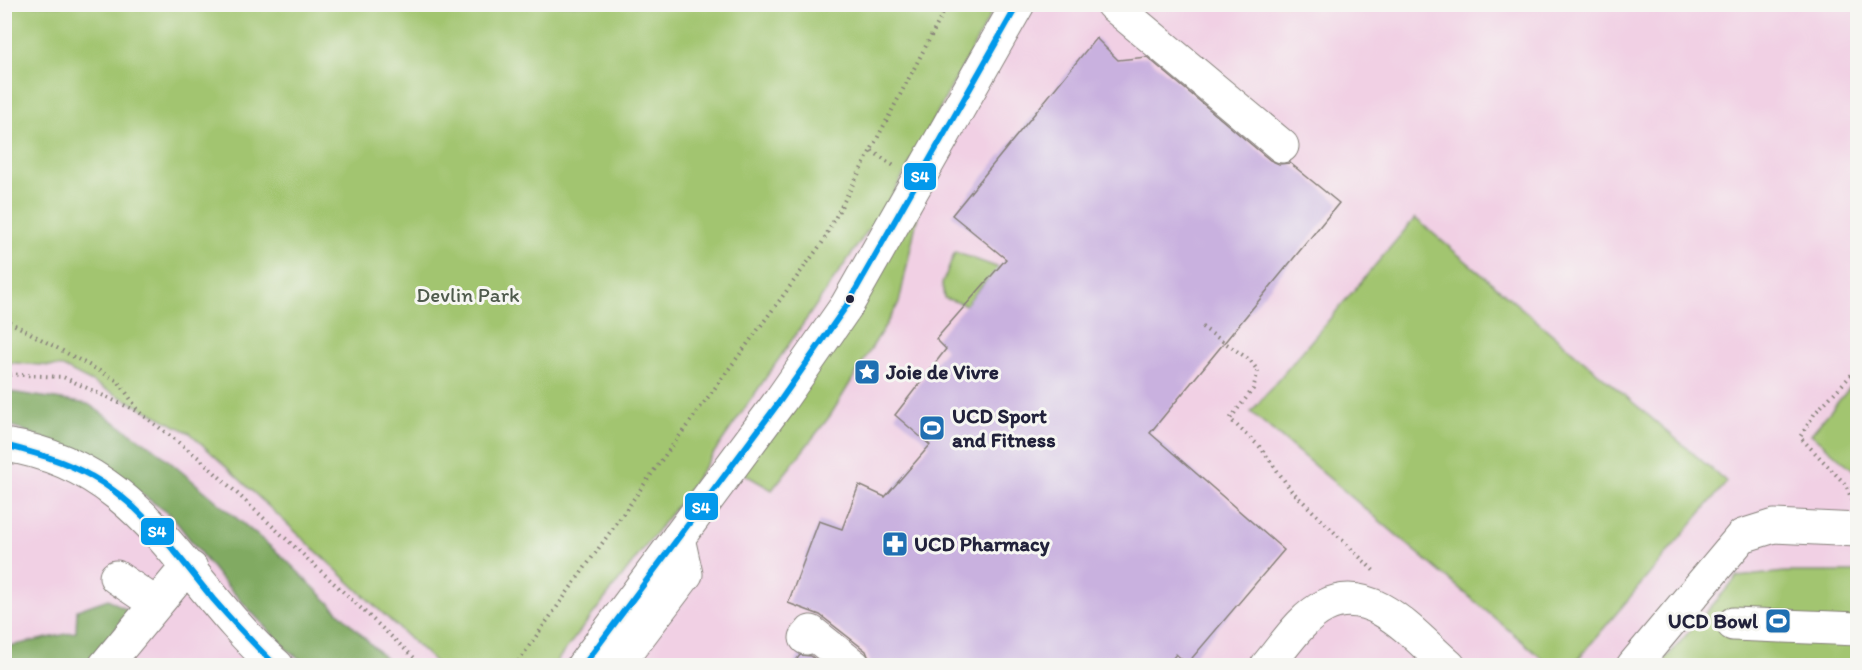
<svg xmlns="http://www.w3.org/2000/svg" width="1862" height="670" font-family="Itim,sans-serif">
<rect width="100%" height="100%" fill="#f6f6f2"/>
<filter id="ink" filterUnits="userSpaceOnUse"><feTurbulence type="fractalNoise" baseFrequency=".0167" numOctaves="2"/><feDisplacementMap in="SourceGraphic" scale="12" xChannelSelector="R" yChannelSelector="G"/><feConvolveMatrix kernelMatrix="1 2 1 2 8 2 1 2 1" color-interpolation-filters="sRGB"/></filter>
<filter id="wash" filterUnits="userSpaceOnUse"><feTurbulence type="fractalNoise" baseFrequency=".008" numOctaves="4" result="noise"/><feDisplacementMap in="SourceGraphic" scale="24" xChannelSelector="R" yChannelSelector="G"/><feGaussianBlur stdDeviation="1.35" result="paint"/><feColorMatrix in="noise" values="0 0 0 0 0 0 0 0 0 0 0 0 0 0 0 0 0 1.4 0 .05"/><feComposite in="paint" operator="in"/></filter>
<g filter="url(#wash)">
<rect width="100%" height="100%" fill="#eadfba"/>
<rect fill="#f1d0e4" x="5" y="5" width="1852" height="660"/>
<g fill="#a2c56f" stroke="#627455" stroke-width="1.5">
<path d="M4,5H996L893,194L682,499L553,666L438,665L190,433L63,367L5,362Z"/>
<path d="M920,205L899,303L830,416L772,490L739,471Z"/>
<path d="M1415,218L1727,482L1573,665H1550L1251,412Z"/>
<path d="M955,252L1005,270L1007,294L987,280L966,305L944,298L942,284Z"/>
<path d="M1857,379V473L1811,434Z"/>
<path d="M1785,572H1857V665L1659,666L1737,577Z"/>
</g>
<g fill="#81aa62" stroke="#52664e" stroke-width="1.5">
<path d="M4,391L88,404L156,450L284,558L392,665H308L285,648L220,578L171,515L88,457L5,423Z"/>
<path d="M108,599L129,611L89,665L5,666V647L76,632L77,610Z"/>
</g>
<g id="blocks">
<g fill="#c9b1df">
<path d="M1096,38L1118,60L1147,57L1270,160L1279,164L1290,163L1339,203L1150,433L1284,550L1187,664L1176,654L1167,666H872L866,651L820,615L788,603L819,521L842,529L859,485L885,497L930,445L895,415L946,349L936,339L1006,259L952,215Z"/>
<path d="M800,655L811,656L823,666H792Z"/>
</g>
</g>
</g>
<g filter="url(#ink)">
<use href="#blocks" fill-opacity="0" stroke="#86807a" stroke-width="1.5"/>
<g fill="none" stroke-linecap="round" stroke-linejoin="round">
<defs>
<g id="minor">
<path d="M1112,4L1282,146"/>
<path d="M4,445C144,465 183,584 277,666"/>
<path d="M116,577L156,604"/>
<path d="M1733,624L1858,629"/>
<path d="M806,638L811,632L854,666"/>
<path d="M105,666L178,578L191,568"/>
<path d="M583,666L780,401L847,305L1018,4"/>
<path d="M616,666L686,574L678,538"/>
<path d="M1267,666C1284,646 1302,617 1325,606C1372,582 1415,637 1449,666"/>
<path d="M1633,666L1742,536L1774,526L1858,530"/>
</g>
</defs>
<use href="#minor" stroke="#86807a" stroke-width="35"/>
<g stroke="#86807a" stroke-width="4" stroke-dasharray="1.5 4.5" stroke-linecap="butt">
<path d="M872,151L894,166"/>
<path d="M4,319L118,381L139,411"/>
<path d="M1202,327L1250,360L1258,371L1253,389L1230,419L1261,448L1291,490L1376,573"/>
<path d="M4,374L63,377L139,412L199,458L423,666"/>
<path d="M1852,500L1846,485L1800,437L1815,413L1858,368"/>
<path d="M1477,660L1485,666"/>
<path d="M515,666L655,469L822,243L948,4"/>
</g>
<use href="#minor" stroke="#fff" stroke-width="33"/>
<defs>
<g id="bus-1">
<path d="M4,445C35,453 63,460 91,476C141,503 177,555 213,599C233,622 254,644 276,666"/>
<path d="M583,666L780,401L847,305L1018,4"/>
</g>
</defs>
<use href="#bus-1" stroke="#f6f6f2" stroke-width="10"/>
<use href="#bus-1" stroke="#0399eb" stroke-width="6"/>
</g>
</g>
<defs>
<symbol id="sight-square" viewBox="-11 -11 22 22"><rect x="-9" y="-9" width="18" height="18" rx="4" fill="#1f6fb2" stroke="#f6f6f2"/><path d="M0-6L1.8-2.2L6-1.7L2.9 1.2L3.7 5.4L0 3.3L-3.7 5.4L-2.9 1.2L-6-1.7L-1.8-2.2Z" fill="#fff"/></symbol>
<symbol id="stadium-square" viewBox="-11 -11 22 22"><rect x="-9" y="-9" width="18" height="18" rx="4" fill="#1f6fb2" stroke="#f6f6f2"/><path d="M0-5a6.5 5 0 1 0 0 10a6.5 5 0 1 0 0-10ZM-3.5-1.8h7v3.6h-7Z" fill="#fff"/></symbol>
<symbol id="pharmacy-square" viewBox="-11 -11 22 22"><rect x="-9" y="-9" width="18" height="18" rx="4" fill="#1f6fb2" stroke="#f6f6f2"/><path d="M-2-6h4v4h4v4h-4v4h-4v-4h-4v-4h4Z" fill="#fff"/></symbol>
</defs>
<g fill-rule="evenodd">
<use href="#sight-square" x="852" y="357" width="30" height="30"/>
<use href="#stadium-square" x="917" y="413" width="30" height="30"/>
<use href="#pharmacy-square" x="880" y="529" width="30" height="30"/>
<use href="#stadium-square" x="1763" y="606" width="30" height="30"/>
</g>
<circle fill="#22223b" stroke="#f6f6f2" stroke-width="2" cx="850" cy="299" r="5"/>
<g text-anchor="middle" stroke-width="6" stroke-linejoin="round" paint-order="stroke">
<g font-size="21" fill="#4f5b4d" stroke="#f6f6f2">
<text x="468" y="302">Devlin Park</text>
</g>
<g font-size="21" font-weight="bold" fill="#22223b" stroke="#f6f6f2" text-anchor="start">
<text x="886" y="379">Joie de Vivre</text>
<text x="952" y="423">UCD Sport<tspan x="952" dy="24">and Fitness</tspan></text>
<text x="914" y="551">UCD Pharmacy</text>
<text x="1758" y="628" text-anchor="end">UCD Bowl</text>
</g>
</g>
<g stroke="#f6f6f2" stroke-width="2">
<rect x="903" y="162" width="34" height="29" rx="6" fill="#0399eb"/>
<rect x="684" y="492" width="35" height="29" rx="6" fill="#0399eb"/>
<rect x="140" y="517" width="35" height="29" rx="6" fill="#0399eb"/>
</g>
<g font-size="16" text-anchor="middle" font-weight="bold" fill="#fff">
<text x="920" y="182">S4</text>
<text x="701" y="513">S4</text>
<text x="157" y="537">S4</text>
</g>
<rect width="1862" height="670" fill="none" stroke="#f6f6f2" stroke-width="24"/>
</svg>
